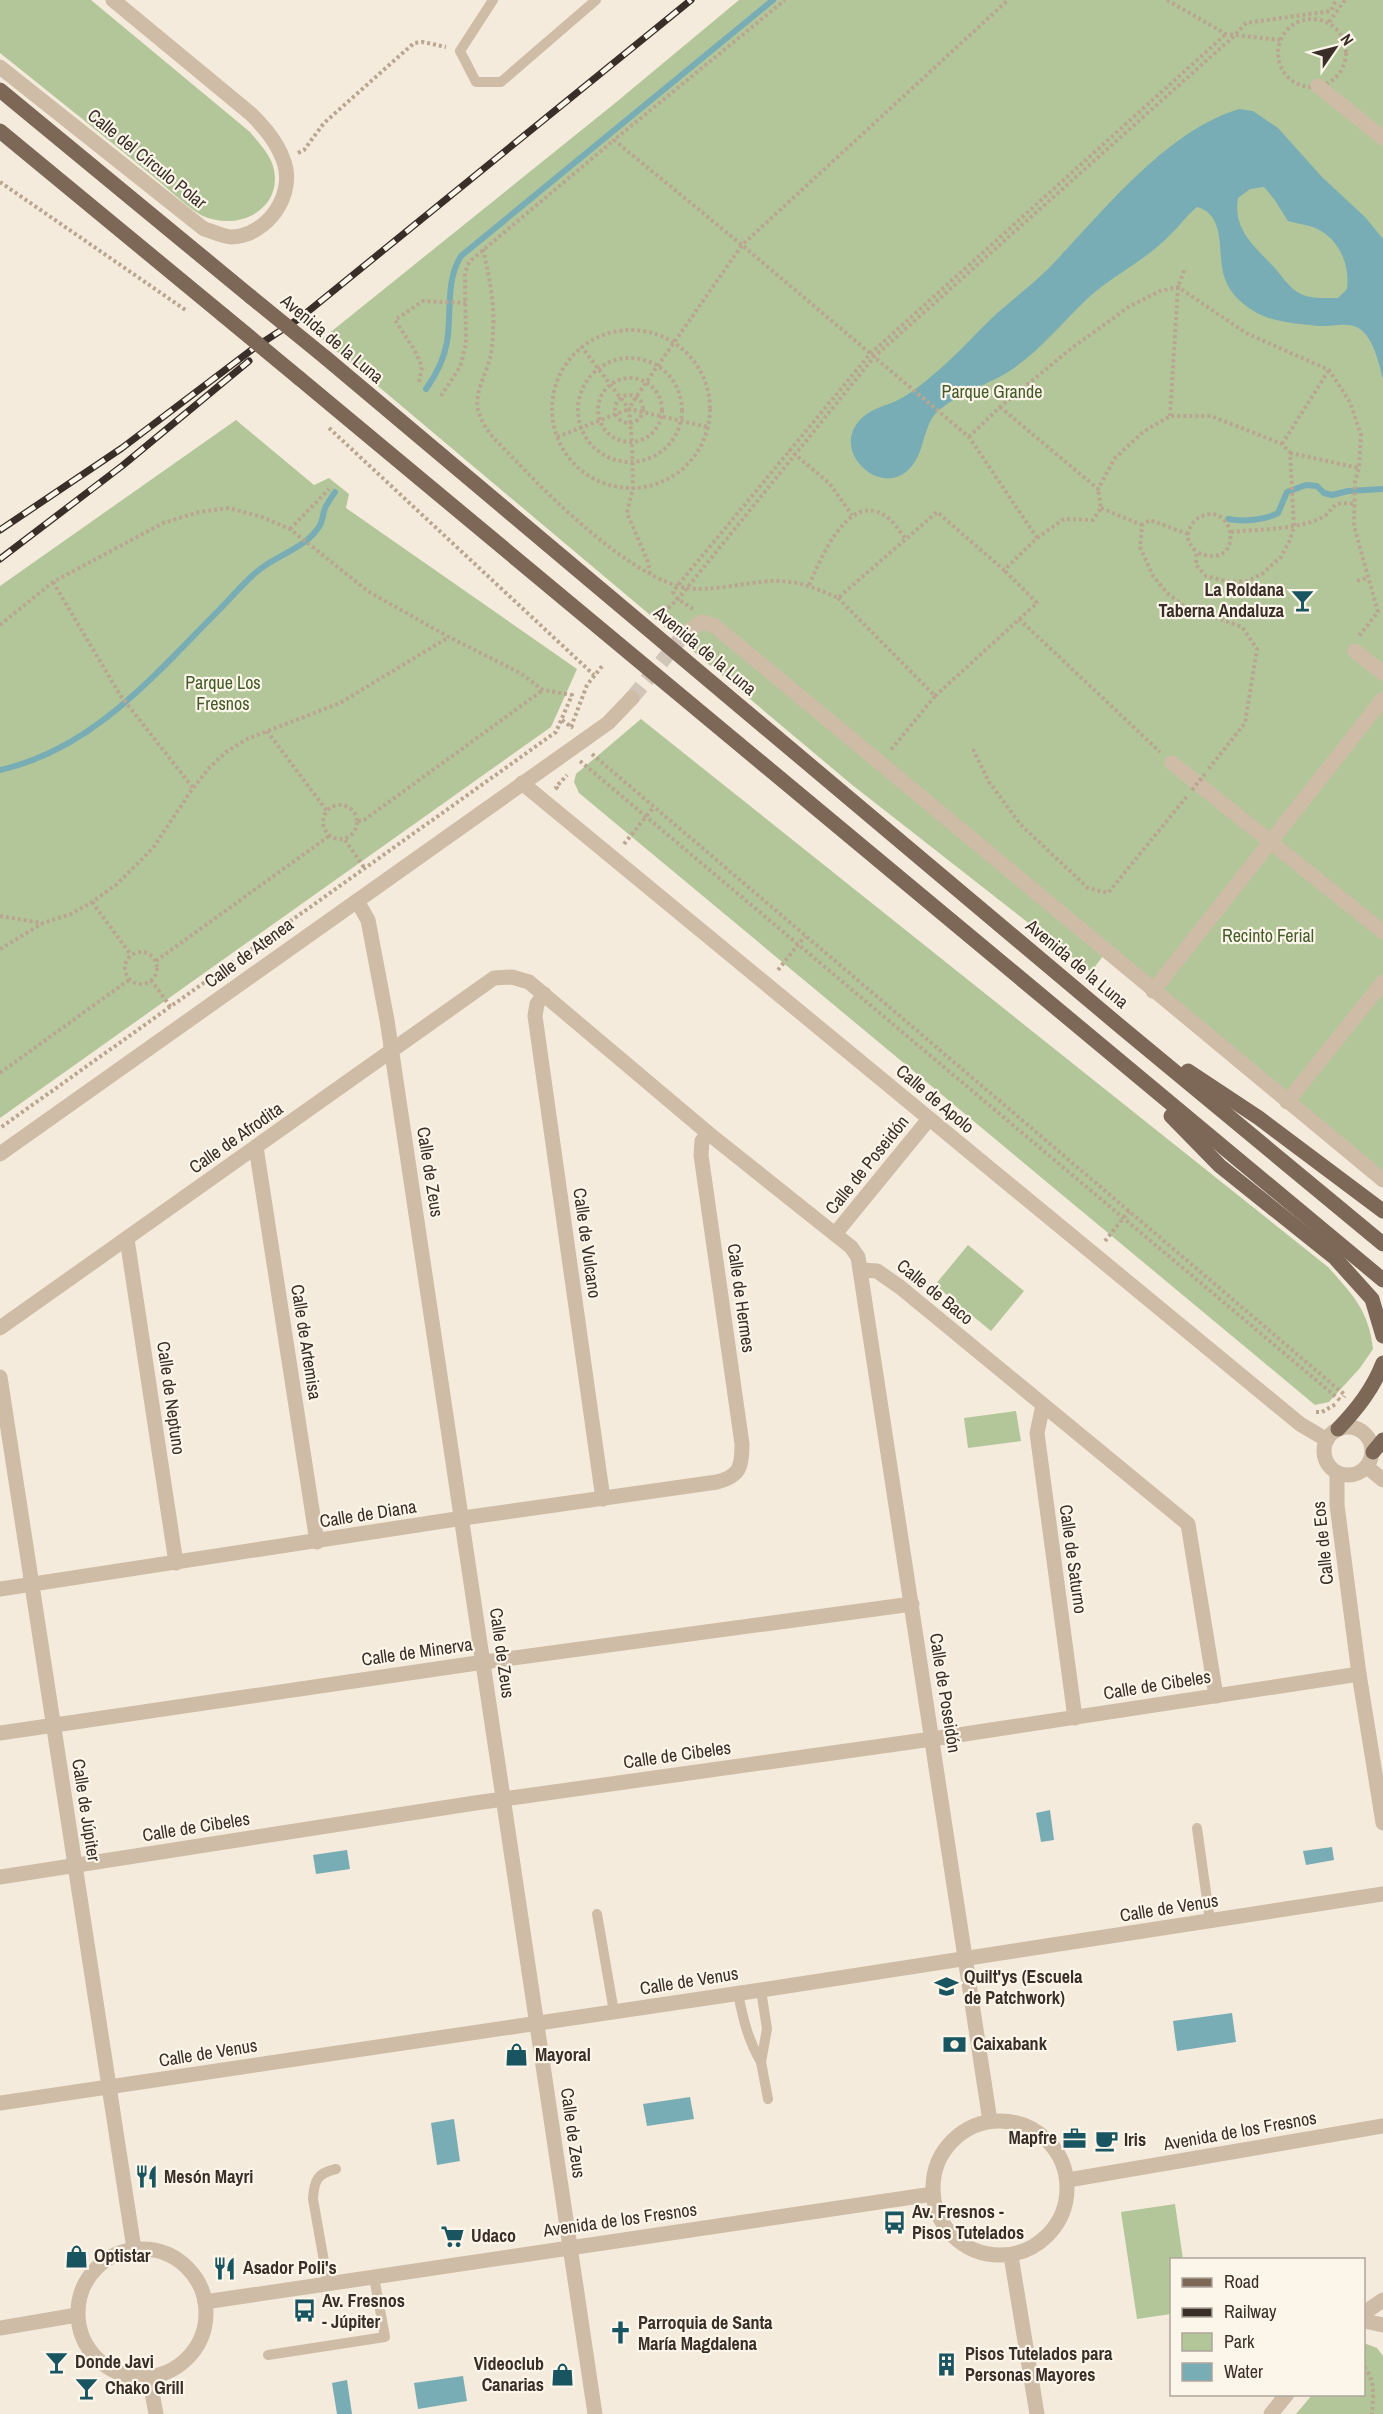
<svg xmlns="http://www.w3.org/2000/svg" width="1383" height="2414" font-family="'Archivo Narrow',sans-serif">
<rect width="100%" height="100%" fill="#f5ebdc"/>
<g fill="#b3c69a">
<path d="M0,0H91L250,132C258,142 269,153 273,166C285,209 238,232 203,216C190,210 162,183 149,173C100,133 50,93 0,53Z"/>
<path d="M739,0H1383V1180L1106,952L1091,972L851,784L322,339L614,104Z"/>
<path d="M236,420L314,485L329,478L349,494L346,508L577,669L551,727L0,1118V586Z"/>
<path d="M641,719L1328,1267C1353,1295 1369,1311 1373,1349L1360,1368L1329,1402L1315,1405L579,793L574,782L576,774Z"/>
<path d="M968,1245L1024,1291L991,1331L935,1285Z"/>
<path d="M1016,1411L1021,1441L968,1448L964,1418Z"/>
<path d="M1175,2204L1183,2259L1172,2260L1171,2314L1137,2319L1121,2212Z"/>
<path d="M1364,2343L1377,2348L1383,2356V2414H1296L1312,2395L1364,2394Z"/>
</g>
<g fill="#78adb5" fill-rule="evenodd">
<path d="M1239,109L1253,111L1278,128L1322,177L1366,218L1383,239V379C1379,364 1374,339 1360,329C1348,321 1332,327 1319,326C1299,324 1269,322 1252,310C1240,302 1230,293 1225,279C1216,257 1228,215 1197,207C1186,216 1179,227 1169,236C1145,261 1111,276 1086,300C1060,325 1038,353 1008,372C983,387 962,391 938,411C921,427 926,456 906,472C878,494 836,454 856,425C867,409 881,408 898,400C910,394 924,383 934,374C955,357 973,336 992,318C1010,301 1031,286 1049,268C1102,213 1164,132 1239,109ZM1264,187L1274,199L1288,221C1298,224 1312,225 1321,231C1341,243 1350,267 1347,289L1338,298C1327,298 1311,299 1301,294C1288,288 1281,274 1272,265C1252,244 1233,228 1238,198L1250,189Z"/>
<path d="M1050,1810L1054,1840L1041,1842L1036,1813Z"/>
<path d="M1332,1847L1334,1860L1306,1865L1303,1851Z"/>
<path d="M347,1850L350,1869L316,1874L313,1855Z"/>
<path d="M1232,2013L1236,2042L1177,2051L1173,2021Z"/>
<path d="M690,2097L694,2119L647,2126L643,2104Z"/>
<path d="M454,2119L460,2161L437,2165L431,2123Z"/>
<path d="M463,2376L467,2401L418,2409L414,2383Z"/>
<path d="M347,2380L352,2414H337L332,2383Z"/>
</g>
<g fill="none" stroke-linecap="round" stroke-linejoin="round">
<g stroke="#78adb5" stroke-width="6">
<path d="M426,389C436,375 444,359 447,342C452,314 445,281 461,256L773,0"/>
<path d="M1228,519C1243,522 1265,520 1278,513L1287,492L1306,485L1317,486L1324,493L1332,495L1348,491L1383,489"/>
<path d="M0,770C94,749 155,674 220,609C233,596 245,581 259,570C278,554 307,548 320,525C323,520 323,513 325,508C328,502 332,497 335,492"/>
</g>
<path stroke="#d0c5b8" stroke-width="15" stroke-dasharray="15 8" stroke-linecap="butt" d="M632,698L686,632"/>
<g stroke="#baa690" stroke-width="4" stroke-dasharray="3 3" stroke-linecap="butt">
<path d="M1167,0L1226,34L1280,40"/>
<circle cx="1312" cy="53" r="34"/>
<path d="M1329,22L1345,0"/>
<path d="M298,153L304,150L324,123L414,43L423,42L446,47"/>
<path d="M0,182L187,311"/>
<path d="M483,249C489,276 495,303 493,330C493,339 492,349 490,358C486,374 474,394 478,410C484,432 501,445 516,461C554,501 631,577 686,588C709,592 747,582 772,581C796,580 816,588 838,598L937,512L1004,570L1037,538L969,437L742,245L614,140L785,0"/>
<circle cx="631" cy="409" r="79"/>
<path d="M581,346L629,409L708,427"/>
<circle cx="630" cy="410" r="52"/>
<circle cx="630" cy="410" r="32"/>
<path d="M419,382L422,367L415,351L395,320L423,301L466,303"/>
<circle cx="629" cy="409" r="14"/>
<path d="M441,396L460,367L466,344L465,273L469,262L614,140"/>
<path d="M1000,407L1098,489L1115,458L1143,432L1170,416H1211L1282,444L1290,453L1294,526L1290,540L1281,557L1263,573L1248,581L1229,582L1206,576L1196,565C1196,561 1197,555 1195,551C1192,545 1187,542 1188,534C1189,527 1195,518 1202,516C1237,502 1245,573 1196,552"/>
<path d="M1170,416L1178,287L1185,268"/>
<path d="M329,428L594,675"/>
<path d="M557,437L629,409"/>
<path d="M969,437L1000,407L1073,347L1130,306L1160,291L1178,287L1246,333L1329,370L1350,402L1361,435L1359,468L1355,481L1354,526L1378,612L1359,636"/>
<path d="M1282,444L1329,370"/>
<path d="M789,449L830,484L852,515"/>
<path d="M1290,453L1359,468"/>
<path d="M1101,508L1142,525"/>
<path d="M290,529L329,489"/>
<path d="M1231,532C1260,529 1292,530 1319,519C1337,511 1327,500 1354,504"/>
<path d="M1188,534L1150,520L1142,525L1140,547L1153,576L1167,593L1184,606L1242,627L1257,649L1245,723L1207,771"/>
<path d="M1037,538L1064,519L1093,520L1101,508L1098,489"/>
<path d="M650,574L648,562L627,513L633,488L632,443L629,409L636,397L742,245L1008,0"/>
<path d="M1357,581L1367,578"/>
<path d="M53,582L120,695L193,788"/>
<path d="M809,585C820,561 847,492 884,515C892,519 900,532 906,539"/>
<path d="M838,598L935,696L890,751"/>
<path d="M693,609L678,599L673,592L678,585L870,354L1226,34"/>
<path d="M659,616L678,599L874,357L1234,36L1246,23L1331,11L1336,0"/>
<path d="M1019,619L1160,752"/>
<path d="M0,625L53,582L163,523L199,512L229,508L262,517L290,529L369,592L449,637L520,673L543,690L572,695L556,732L0,1128"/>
<path d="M935,696L1037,603L1004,570"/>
<path d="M562,720L573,728"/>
<path d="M571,727L587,685L603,665"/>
<path d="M267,731L327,811"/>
<path d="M973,749L989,782L1021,825L1088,888L1108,893L1188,795"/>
<path d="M592,754L1345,1395L1344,1397"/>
<path d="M580,761L1341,1401"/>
<path d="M558,789L556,787L567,775"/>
<circle cx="340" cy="822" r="17"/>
<path d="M358,821L364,820L543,690"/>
<path d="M345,840L365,869"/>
<path d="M624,844L653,808"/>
<path d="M92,902L131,955"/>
<path d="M0,916L42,923"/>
<path d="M0,949L43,923L71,914L92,902L117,884L153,848L193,788L210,767L226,752L247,739L340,703L449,637"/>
<circle cx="141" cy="968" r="16"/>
<path d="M156,961L329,836"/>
<path d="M778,970L805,936"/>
<path d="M151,980L172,1009"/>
<path d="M0,1073L130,979"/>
<path d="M1105,1241L1129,1211"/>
<path d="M1316,1412H1322L1336,1404"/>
<path d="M1364,2367C1376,2381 1373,2397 1372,2414"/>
</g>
<g stroke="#cebca6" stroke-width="10">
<path d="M493,0L460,51L476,82H501L596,0"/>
<path d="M1197,1828L1210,1921"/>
<path d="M597,1914L614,2012"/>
<path d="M761,1990L767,2029L761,2062L768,2099"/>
<path d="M738,1993C743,2019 748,2040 761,2062"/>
<path d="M328,2284L313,2199C314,2181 317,2173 336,2169"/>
<path d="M268,2355L385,2337L374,2277"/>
</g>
<g stroke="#cebca6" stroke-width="15">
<path d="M0,67L204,229C212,231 223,237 231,237C268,236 297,193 283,159C276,141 265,128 251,114L113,0"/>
<path d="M1318,86L1383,138"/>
<path d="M686,632L702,622L715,626L1383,1180"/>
<path d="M1355,651L1383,673"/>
<path d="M1172,763L1383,932"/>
<path d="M522,783L1300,1424L1327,1440"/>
<path d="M357,901L368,920L387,1020L595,2414"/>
<path d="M1153,991L1383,699"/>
<path d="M544,994L537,1004L535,1016L603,1499"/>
<path d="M1287,1102L1383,982"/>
<path d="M256,1147L317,1542"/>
<path d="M0,1154L608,723L632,698"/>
<path d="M835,1234L929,1119"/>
<path d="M127,1239L176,1563"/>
<path d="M861,1270L877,1271L900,1287L1188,1524L1216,1696"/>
<path d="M0,1328L494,978L512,977L529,982L708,1133L851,1247L858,1257L990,2121"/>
<path d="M0,1377L134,2249"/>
<path d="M1043,1405L1037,1433L1075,1718"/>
<circle cx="1348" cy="1451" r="24"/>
<path d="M1367,1467L1383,1480"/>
<path d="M1337,1473V1505L1359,1674L1383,1823"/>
<path d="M0,1589L463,1518L717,1482C740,1476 742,1467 742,1444L701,1155L702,1141L708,1133"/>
<path d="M0,1733L484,1662L912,1604"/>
<path d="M0,1877L475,1803L932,1739L1359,1674"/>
<path d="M0,2103L761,1990L1383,1894"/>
<circle cx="1000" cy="2188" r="67"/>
<path d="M1068,2180L1383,2126"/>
<circle cx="142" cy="2313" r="64"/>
<path d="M1011,2256L1037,2414"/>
<path d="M205,2302L933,2194"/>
<path d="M1364,2313L1383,2300"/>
<path d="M1364,2321L1383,2325"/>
<path d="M0,2328L77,2315"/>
<path d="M149,2377L156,2414"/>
<path d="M1271,2414L1287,2394"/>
</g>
<g stroke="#7d6757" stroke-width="15">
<path d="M0,90L251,297"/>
<path d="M0,131L223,315"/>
<path d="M326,358L1121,1027L1383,1244"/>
<path d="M299,378L1383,1280"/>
<path d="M1188,1071L1259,1118L1383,1211"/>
<path d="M1171,1116L1220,1166L1335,1258L1372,1299L1383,1336"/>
<path d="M1338,1429C1357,1409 1373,1389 1383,1363"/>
<path d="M1373,1452L1383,1440"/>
</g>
<defs>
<g id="rail">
<path d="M0,530L122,448L254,348L300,318L691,0"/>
<path d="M0,559L122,466L249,361"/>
</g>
</defs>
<use href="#rail" stroke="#3a2f28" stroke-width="7"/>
<use href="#rail" stroke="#fcf5e9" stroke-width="4.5" stroke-dasharray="14" stroke-linecap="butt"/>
<path stroke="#baa690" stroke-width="4" stroke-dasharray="3 3" stroke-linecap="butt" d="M1192,790L1205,774"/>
<g stroke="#7d6757" stroke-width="15">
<path d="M251,297L326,358"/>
<path d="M223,315L299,378"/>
</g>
</g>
<defs>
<symbol id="bar-bare" viewBox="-9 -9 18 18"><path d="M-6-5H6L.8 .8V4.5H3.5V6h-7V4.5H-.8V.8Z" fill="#185560" stroke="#fcf5e9" stroke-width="2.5" paint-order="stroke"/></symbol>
<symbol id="school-bare" viewBox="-9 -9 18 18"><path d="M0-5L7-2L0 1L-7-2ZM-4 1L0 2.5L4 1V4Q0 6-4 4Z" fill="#185560" stroke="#fcf5e9" stroke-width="2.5" paint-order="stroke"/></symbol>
<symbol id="bank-bare" viewBox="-9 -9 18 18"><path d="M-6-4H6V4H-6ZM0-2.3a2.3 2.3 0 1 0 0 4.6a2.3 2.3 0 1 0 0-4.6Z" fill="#185560" stroke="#fcf5e9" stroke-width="2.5" paint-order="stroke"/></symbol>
<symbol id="shop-bare" viewBox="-9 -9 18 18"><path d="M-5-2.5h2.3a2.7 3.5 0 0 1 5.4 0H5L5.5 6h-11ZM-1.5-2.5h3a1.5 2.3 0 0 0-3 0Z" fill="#185560" stroke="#fcf5e9" stroke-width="2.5" paint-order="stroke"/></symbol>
<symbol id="office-bare" viewBox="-9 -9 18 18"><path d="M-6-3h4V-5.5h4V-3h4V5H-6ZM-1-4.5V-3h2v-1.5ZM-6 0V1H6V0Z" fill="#185560" stroke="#fcf5e9" stroke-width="2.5" paint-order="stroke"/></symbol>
<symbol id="cafe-bare" viewBox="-9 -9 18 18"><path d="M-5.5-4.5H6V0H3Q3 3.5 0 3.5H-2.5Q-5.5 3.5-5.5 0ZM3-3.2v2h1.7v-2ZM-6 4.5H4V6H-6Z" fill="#185560" stroke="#fcf5e9" stroke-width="2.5" paint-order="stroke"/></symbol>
<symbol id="restaurant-bare" viewBox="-9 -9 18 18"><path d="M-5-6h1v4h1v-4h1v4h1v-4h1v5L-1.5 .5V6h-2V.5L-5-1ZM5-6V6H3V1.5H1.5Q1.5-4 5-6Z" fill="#185560" stroke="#fcf5e9" stroke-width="2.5" paint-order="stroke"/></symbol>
<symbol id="bus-bare" viewBox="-9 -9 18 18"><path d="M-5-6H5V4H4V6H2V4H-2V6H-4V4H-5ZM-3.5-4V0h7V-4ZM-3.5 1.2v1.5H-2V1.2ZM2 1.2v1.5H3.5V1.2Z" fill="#185560" stroke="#fcf5e9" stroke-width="2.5" paint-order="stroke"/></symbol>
<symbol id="supermarket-bare" viewBox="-9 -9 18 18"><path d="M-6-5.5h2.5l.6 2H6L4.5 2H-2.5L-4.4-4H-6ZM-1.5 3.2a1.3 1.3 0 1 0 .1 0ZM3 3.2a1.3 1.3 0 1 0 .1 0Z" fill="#185560" stroke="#fcf5e9" stroke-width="2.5" paint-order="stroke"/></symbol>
<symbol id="church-bare" viewBox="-9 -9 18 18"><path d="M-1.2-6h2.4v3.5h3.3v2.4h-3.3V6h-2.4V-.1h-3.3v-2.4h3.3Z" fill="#185560" stroke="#fcf5e9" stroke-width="2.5" paint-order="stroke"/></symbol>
<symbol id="building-bare" viewBox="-9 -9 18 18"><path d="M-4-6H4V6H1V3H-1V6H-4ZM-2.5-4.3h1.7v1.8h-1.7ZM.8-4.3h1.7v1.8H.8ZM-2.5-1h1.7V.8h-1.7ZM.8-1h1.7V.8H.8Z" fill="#185560" stroke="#fcf5e9" stroke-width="2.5" paint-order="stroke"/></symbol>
</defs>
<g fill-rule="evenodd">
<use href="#bar-bare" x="1286" y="584" width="33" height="33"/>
<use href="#school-bare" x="930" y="1970" width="33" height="33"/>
<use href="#bank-bare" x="938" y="2028" width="33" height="33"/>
<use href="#shop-bare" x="500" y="2038" width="33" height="33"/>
<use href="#office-bare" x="1058" y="2122" width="33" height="33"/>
<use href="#cafe-bare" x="1090" y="2124" width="33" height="33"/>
<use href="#restaurant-bare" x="130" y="2160" width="33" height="33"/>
<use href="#bus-bare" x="878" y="2206" width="33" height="33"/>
<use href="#supermarket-bare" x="436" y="2220" width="33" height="33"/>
<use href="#shop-bare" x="60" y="2240" width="33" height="33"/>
<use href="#restaurant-bare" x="208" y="2252" width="33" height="33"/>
<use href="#bus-bare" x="288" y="2294" width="33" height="33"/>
<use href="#church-bare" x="604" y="2316" width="33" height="33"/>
<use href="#bar-bare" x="40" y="2346" width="33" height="33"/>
<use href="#building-bare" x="930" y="2348" width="33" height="33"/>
<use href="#shop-bare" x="546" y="2358" width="33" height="33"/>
<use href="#bar-bare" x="70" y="2372" width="33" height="33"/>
</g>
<g text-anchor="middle" stroke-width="4.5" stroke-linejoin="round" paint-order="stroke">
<g font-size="18" fill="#3a2f28" stroke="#fcf5e9">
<text transform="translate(147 159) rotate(39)" y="6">Calle del Círculo Polar</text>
<text transform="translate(332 339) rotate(40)" y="6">Avenida de la Luna</text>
<text transform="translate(705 651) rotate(40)" y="6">Avenida de la Luna</text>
<text transform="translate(249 953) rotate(-36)" y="6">Calle de Atenea</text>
<text transform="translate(1077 964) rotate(40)" y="6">Avenida de la Luna</text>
<text transform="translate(935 1099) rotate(40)" y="6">Calle de Apolo</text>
<text transform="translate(236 1138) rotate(-35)" y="6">Calle de Afrodita</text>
<text transform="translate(867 1165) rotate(-51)" y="6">Calle de Poseidón</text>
<text transform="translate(430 1172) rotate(81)" y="6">Calle de Zeus</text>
<text transform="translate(587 1243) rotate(82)" y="6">Calle de Vulcano</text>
<text transform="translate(935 1292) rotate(39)" y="6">Calle de Baco</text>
<text transform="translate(741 1298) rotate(82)" y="6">Calle de Hermes</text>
<text transform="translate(306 1342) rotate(81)" y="6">Calle de Artemisa</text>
<text transform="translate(171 1398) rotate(82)" y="6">Calle de Neptuno</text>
<text transform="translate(368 1514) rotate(-9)" y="6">Calle de Diana</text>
<text transform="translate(1323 1543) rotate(-96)" y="6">Calle de Eos</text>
<text transform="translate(1073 1559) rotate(82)" y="6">Calle de Saturno</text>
<text transform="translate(417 1652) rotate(-8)" y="6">Calle de Minerva</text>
<text transform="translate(502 1653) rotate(82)" y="6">Calle de Zeus</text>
<text transform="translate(1157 1685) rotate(-9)" y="6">Calle de Cibeles</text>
<text transform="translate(945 1693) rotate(81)" y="6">Calle de Poseidón</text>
<text transform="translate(677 1755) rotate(-8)" y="6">Calle de Cibeles</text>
<text transform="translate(86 1810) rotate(81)" y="6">Calle de Júpiter</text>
<text transform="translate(196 1827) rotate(-9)" y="6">Calle de Cibeles</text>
<text transform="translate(1169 1908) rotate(-9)" y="6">Calle de Venus</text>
<text transform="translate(689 1981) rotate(-9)" y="6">Calle de Venus</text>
<text transform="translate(208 2053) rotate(-9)" y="6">Calle de Venus</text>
<text transform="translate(1240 2131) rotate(-10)" y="6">Avenida de los Fresnos</text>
<text transform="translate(573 2133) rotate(82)" y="6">Calle de Zeus</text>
<text transform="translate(620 2220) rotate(-8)" y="6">Avenida de los Fresnos</text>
</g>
<g font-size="18" fill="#445b29" stroke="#fcf5e9">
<text x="992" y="398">Parque Grande</text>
<text x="223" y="689">Parque Los<tspan x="223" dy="21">Fresnos</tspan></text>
<text x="1268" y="942">Recinto Ferial</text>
</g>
<g font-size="18" font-weight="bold" fill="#3a2f28" stroke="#fcf5e9" text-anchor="start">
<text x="1284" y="596" text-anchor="end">La Roldana<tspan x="1284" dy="21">Taberna Andaluza</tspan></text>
<text x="964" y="1983">Quilt'ys (Escuela<tspan x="964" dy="21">de Patchwork)</tspan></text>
<text x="973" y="2050">Caixabank</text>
<text x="535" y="2061">Mayoral</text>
<text x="1057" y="2144" text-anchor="end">Mapfre</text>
<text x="1124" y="2146">Iris</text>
<text x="164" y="2183">Mesón Mayri</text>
<text x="912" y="2218">Av. Fresnos -<tspan x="912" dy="21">Pisos Tutelados</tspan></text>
<text x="471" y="2242">Udaco</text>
<text x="94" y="2262">Optistar</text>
<text x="243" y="2274">Asador Poli's</text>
<text x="322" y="2307">Av. Fresnos<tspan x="322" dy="21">- Júpiter</tspan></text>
<text x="638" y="2329">Parroquia de Santa<tspan x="638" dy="21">María Magdalena</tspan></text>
<text x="965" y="2360">Pisos Tutelados para<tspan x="965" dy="21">Personas Mayores</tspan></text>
<text x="75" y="2368">Donde Javi</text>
<text x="544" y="2370" text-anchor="end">Videoclub<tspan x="544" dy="21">Canarias</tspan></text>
<text x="105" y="2394">Chako Grill</text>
</g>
</g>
<rect x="1170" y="2258" width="195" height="138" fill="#fcf5e9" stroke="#aea69c" stroke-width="1.5"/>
<rect x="1182" y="2278" width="30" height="9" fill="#7d6757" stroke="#aea69c" stroke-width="1.5"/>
<text x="1224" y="2288" font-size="18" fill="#3a2f28">Road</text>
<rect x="1182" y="2308" width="30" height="9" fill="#3a2f28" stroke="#aea69c" stroke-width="1.5"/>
<text x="1224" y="2318" font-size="18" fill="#3a2f28">Railway</text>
<rect x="1182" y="2333" width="30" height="18" fill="#b3c69a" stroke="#aea69c" stroke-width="1.5"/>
<text x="1224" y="2348" font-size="18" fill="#3a2f28">Park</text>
<rect x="1182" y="2363" width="30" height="18" fill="#78adb5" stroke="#aea69c" stroke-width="1.5"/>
<text x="1224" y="2378" font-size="18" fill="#3a2f28">Water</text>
<g transform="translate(1335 48) rotate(55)" stroke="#fcf5e9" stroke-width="4.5" paint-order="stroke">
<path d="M0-4.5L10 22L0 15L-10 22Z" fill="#3a2f28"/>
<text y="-9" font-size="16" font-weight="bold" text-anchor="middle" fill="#3a2f28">N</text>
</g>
</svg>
